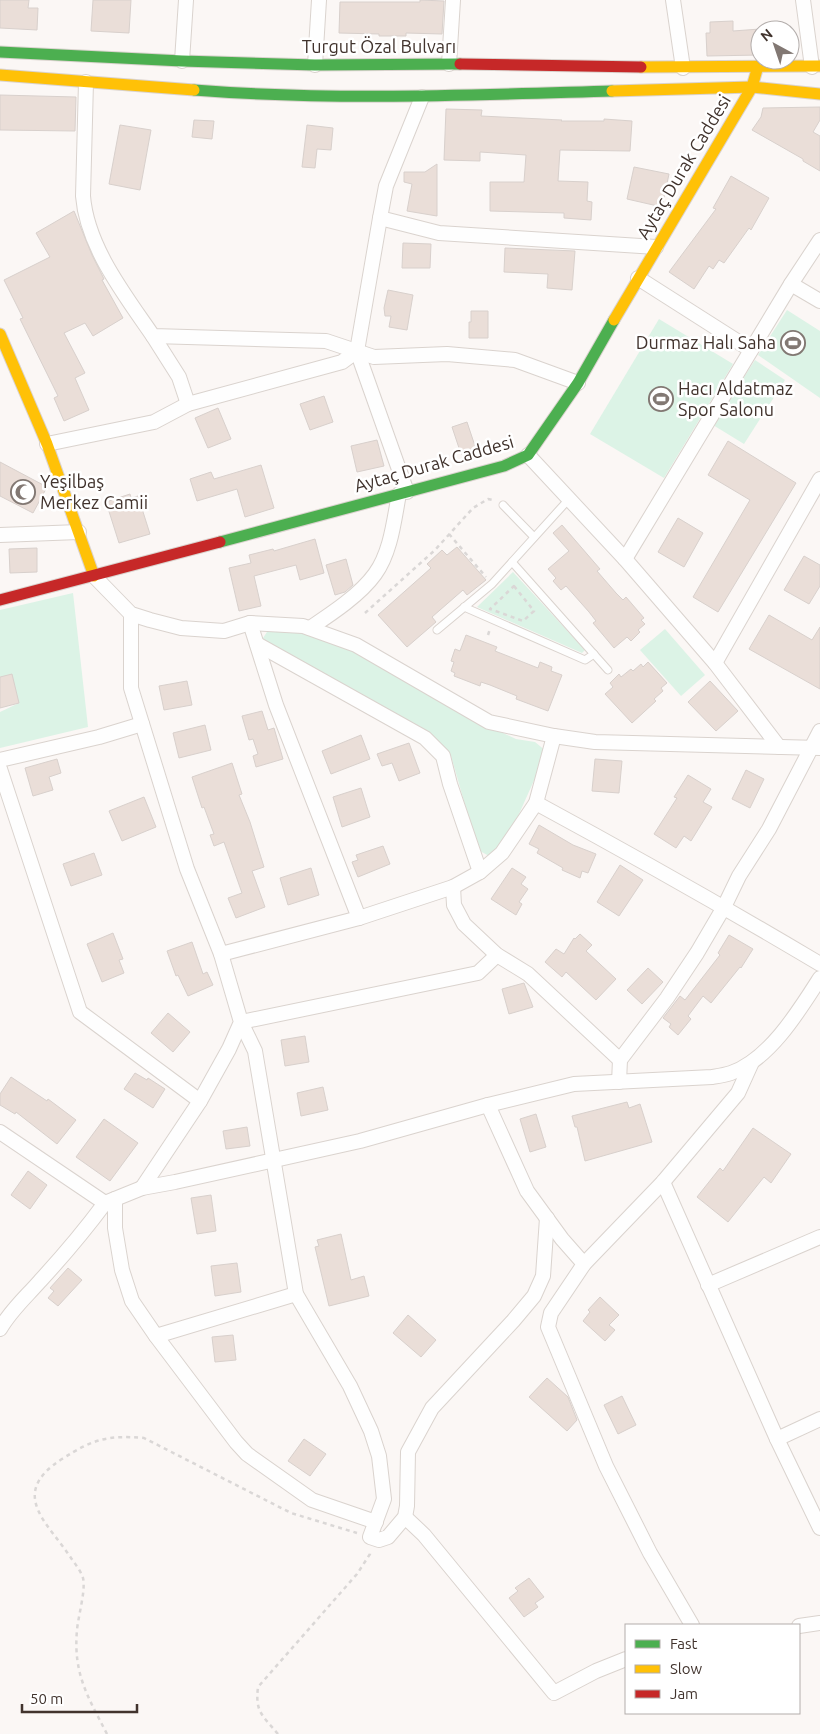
<svg xmlns="http://www.w3.org/2000/svg" width="820" height="1734" font-family="Ubuntu,sans-serif">
<rect width="100%" height="100%" fill="#fbf7f5"/>
<g fill="#dcf3e6">
<path d="M787,310L820,331V398L758,355Z"/>
<path d="M659,319L733,364L664,478L590,434Z"/>
<path d="M755,360L785,380L744,444L713,425Z"/>
<path d="M513,572L585,650L582,653L477,607Z"/>
<path d="M73,593L88,727L0,748V712L19,703L0,676V610Z"/>
<path d="M665,629L705,675L681,696L640,650Z"/>
<path d="M278,631H292L314,636L350,647L488,726L516,739L535,742L546,751L544,758L515,823L491,857L478,850L451,756L442,745L356,691L267,642L263,638L267,632Z"/>
</g>
<g fill="#eaded8" stroke="#d8d0cc">
<path d="M0,0H29L28,8H38L37,30L0,28Z"/>
<path d="M93,0H131L129,33L91,31Z"/>
<path d="M420,0L444,1L442,34L406,33V36H379V34L339,33L340,2H420Z"/>
<path d="M733,21V31L760,29V55L707,56L706,33H710V22Z"/>
<path d="M0,95L76,97L75,131L0,130Z"/>
<path d="M820,107V120L813,132L820,136V171L803,161V159L752,130L761,117L763,108Z"/>
<path d="M446,109L482,110L481,116L562,120L561,121H604V119L632,121L630,151L560,150L558,181L588,182L587,201L592,202L591,220L564,218V213L490,211V182H524L526,155L480,152V161L444,160Z"/>
<path d="M194,120L214,121L212,139L192,137Z"/>
<path d="M120,125L151,130L140,190L109,184Z"/>
<path d="M307,125L333,128L331,150L317,149L315,168L302,167Z"/>
<path d="M437,164V216L407,211L412,184L404,182V172H425Z"/>
<path d="M634,167L669,174L662,207L627,199Z"/>
<path d="M731,176L769,198L751,230L749,228L724,263L719,260L713,269L709,266L694,289L669,272L716,209L713,208Z"/>
<path d="M74,211L92,255L104,279L102,280L123,318L93,336L85,323L64,333L85,373L75,378L89,410L64,421L54,398L58,396L20,319L23,318L4,280L50,257L36,233Z"/>
<path d="M403,243L431,244L430,268H402Z"/>
<path d="M505,248L575,251L572,290L547,288L548,274L504,272Z"/>
<path d="M388,290L413,295L407,330L389,327L391,316H385L384,308Z"/>
<path d="M471,311H488V338H469V322H471Z"/>
<path d="M324,396L333,422L310,430L300,404Z"/>
<path d="M218,408L231,439L208,448L195,418Z"/>
<path d="M467,422L476,449L461,454L452,427Z"/>
<path d="M377,440L384,466L357,472L351,446Z"/>
<path d="M728,441L796,483L718,612L693,597L750,500L708,475Z"/>
<path d="M0,462L47,487L33,513L0,496Z"/>
<path d="M261,465L274,508L245,517L237,489L197,501L190,479L211,472L214,479Z"/>
<path d="M130,494L131,498L138,496L150,534L119,543L106,502Z"/>
<path d="M678,518L703,533L684,567L658,552Z"/>
<path d="M562,525L600,569L597,571L616,593L623,600L626,597L644,618L641,620L645,624L638,630L640,632L631,641L627,637L614,648L593,623L596,621L589,612L566,586L561,590L553,581L556,578L548,569L569,551L553,533Z"/>
<path d="M315,539L324,573L300,580L296,565L254,576L261,606L239,611L229,568L251,563L249,555L273,549L274,551Z"/>
<path d="M457,547L486,580L467,595L463,590L432,617L436,622L407,647L378,615L431,568L427,564L442,550L447,555Z"/>
<path d="M37,548V572L10,573L9,549Z"/>
<path d="M804,556L820,565V586L809,604L784,590Z"/>
<path d="M346,559L353,585L345,592L335,595L326,565Z"/>
<path d="M769,615L812,640L820,627V689L749,649Z"/>
<path d="M466,635L497,647L495,651L538,668L540,662L552,667L551,671L562,675L548,711L516,699L517,696L490,685L481,682L480,686L454,676L455,673L451,671L454,662L451,661L455,649L460,651Z"/>
<path d="M648,662L667,683L661,688L663,691L654,699L656,701L632,723L605,694L613,687L610,683L619,674L621,677L631,669L633,671L641,664L643,667Z"/>
<path d="M12,674L19,703L0,708V677Z"/>
<path d="M187,681L192,705L164,710L159,686Z"/>
<path d="M710,681L738,711L716,731L688,702Z"/>
<path d="M262,711L268,730L274,728L283,759L256,767L253,756L258,754L253,739L249,740L242,716Z"/>
<path d="M205,725L211,750L179,758L173,733Z"/>
<path d="M361,735L370,759L331,774L322,751Z"/>
<path d="M409,743L420,773L399,781L392,763L382,766L377,754Z"/>
<path d="M57,759L61,773L49,777L53,790L33,796L25,768Z"/>
<path d="M595,759L622,761L619,793L592,791Z"/>
<path d="M232,763L242,794L239,795L250,822L264,867L252,871L265,907L236,918L228,898L242,893L224,842L214,846L210,835L214,834L204,807L202,808L192,777Z"/>
<path d="M746,770L764,779L750,808L732,799Z"/>
<path d="M688,775L711,789L703,802L712,807L691,841L684,836L676,848L654,834L677,798L674,797Z"/>
<path d="M361,788L370,817L342,827L333,797Z"/>
<path d="M144,797L156,827L122,841L109,811Z"/>
<path d="M539,825L573,845L596,854L588,873L582,871L580,878L562,870L563,868L537,853L539,849L529,844Z"/>
<path d="M383,846L390,864L358,877L352,862L358,860L356,855Z"/>
<path d="M94,853L102,875L71,886L63,864Z"/>
<path d="M620,865L643,880L619,916L597,902Z"/>
<path d="M311,868L319,895L288,905L280,878Z"/>
<path d="M512,868L526,877L521,884L528,889L519,902L522,904L516,915L491,899Z"/>
<path d="M113,933L123,959L119,960L124,973L102,982L87,944Z"/>
<path d="M580,934L592,945L586,951L616,979L596,1000L566,972L562,977L545,962L556,949L564,954L574,938L575,939Z"/>
<path d="M729,935L753,949L741,968L740,967L711,1003L703,996L688,1016L691,1019L678,1035L669,1027L671,1024L663,1018L680,996L685,1000L720,955L718,953Z"/>
<path d="M192,942L203,974L207,972L213,985L188,996L178,975L176,976L167,951Z"/>
<path d="M648,968L663,982L642,1004L627,990Z"/>
<path d="M524,983L533,1007L509,1014L502,989Z"/>
<path d="M168,1013L190,1032L173,1052L151,1033Z"/>
<path d="M305,1036L309,1062L285,1066L281,1040Z"/>
<path d="M135,1073L147,1080L148,1078L165,1089L153,1108L124,1089Z"/>
<path d="M11,1077L47,1101L48,1099L76,1120L57,1144L16,1112L15,1114L0,1105V1094Z"/>
<path d="M323,1087L328,1110L301,1116L297,1093Z"/>
<path d="M627,1102L629,1108L640,1104L652,1142L585,1161L577,1127H575L572,1116Z"/>
<path d="M536,1114L546,1147L530,1152L520,1119Z"/>
<path d="M104,1119L138,1143L110,1181L76,1157Z"/>
<path d="M247,1127L250,1146L226,1149L223,1131Z"/>
<path d="M753,1128L791,1154L771,1183L764,1177L728,1222L697,1197L720,1168L723,1171Z"/>
<path d="M28,1171L47,1185L30,1209L11,1195Z"/>
<path d="M211,1195L216,1231L197,1234L191,1198Z"/>
<path d="M341,1234L351,1280L364,1276L369,1296L329,1306L315,1247L319,1246L317,1240Z"/>
<path d="M237,1263L241,1292L215,1296L211,1266Z"/>
<path d="M68,1268L82,1280L58,1306L48,1298L54,1291L50,1288Z"/>
<path d="M600,1297L619,1315L609,1325L615,1330L605,1341L583,1321L590,1312L588,1310Z"/>
<path d="M408,1315L436,1340L421,1357L393,1333Z"/>
<path d="M233,1335L236,1360L215,1362L212,1337Z"/>
<path d="M547,1378L568,1397L577,1420L567,1431L529,1397Z"/>
<path d="M622,1396L636,1425L618,1434L604,1405Z"/>
<path d="M304,1439L326,1454L310,1476L288,1461Z"/>
<path d="M529,1578L544,1597L535,1603L538,1607L524,1617L509,1598L518,1591L515,1588Z"/>
</g>
<g fill="none" stroke-linecap="round" stroke-linejoin="round">
<defs>
<g id="lane">
<path d="M503,505L534,537"/>
<path d="M512,562L608,670"/>
<path d="M464,607L585,660L594,654"/>
<path d="M437,630L492,584L569,499"/>
</g>
<g id="street">
<path d="M673,0L683,68"/>
<path d="M803,0L812,67"/>
<path d="M182,61L186,0"/>
<path d="M449,64L453,0"/>
<path d="M315,65L319,0"/>
<path d="M86,82L83,196C87,247 125,295 153,336L326,341L374,357L447,354L515,360L578,383"/>
<path d="M422,97L386,186L380,218L439,233L656,247"/>
<path d="M380,218L357,351L407,492"/>
<path d="M638,278L751,350"/>
<path d="M791,284L820,301"/>
<path d="M153,336L179,377L188,404"/>
<path d="M47,444L154,422L188,404L342,362L357,351"/>
<path d="M528,455L625,559L715,663L779,747"/>
<path d="M0,535L79,532"/>
<path d="M625,559L791,284L820,240"/>
<path d="M94,576L131,614L150,620L181,628L224,631L250,623L303,626L356,645L489,722L554,736L595,742L820,748"/>
<path d="M131,614V688L187,869L221,954L241,1022L229,1049L200,1101L142,1188"/>
<path d="M250,623L276,705L359,918"/>
<path d="M310,628C331,614 360,595 375,574C391,552 394,520 399,494"/>
<path d="M257,644L425,738L443,756L450,784L480,872"/>
<path d="M715,663L820,479"/>
<path d="M0,760L99,737L142,724"/>
<path d="M0,769L80,1012L200,1101"/>
<path d="M536,803C632,855 726,908 820,964"/>
<path d="M453,887L454,905L464,924L497,955L528,974L620,1060"/>
<path d="M221,954L359,918L453,887L480,872L502,853L536,803L554,736"/>
<path d="M497,955L478,973L241,1022L255,1051L296,1294L350,1386L371,1431L379,1456L384,1499L370,1537L379,1540L388,1537L405,1517L407,1506L408,1452L432,1408L513,1321L534,1296L543,1276L547,1218"/>
<path d="M619,1082L620,1060L667,998L697,953L724,907L739,876L769,829L820,731"/>
<path d="M488,1105L527,1191L562,1239L584,1264"/>
<path d="M0,1132L105,1203L142,1188L175,1182L360,1141L488,1105L574,1084L712,1077C718,1076 725,1075 731,1073C769,1060 799,1011 820,978"/>
<path d="M663,1182L777,1439L820,1528"/>
<path d="M115,1199V1228L122,1270L132,1301L156,1336L236,1442L247,1454L312,1500L376,1522"/>
<path d="M708,1285L820,1237"/>
<path d="M0,1329C11,1310 26,1297 40,1281C63,1256 85,1230 105,1203"/>
<path d="M156,1336L296,1294"/>
<path d="M777,1439L820,1419"/>
<path d="M405,1517L424,1535L554,1693L596,1671L626,1659"/>
<path d="M692,1625L650,1553L606,1466L548,1327L551,1313L584,1264L663,1182L738,1093L752,1062"/>
<path d="M799,1626L820,1623"/>
</g>
<g id="fast">
<path d="M0,52L182,61L315,65L460,64"/>
<path d="M194,90C333,101 473,95 612,91"/>
<path d="M220,542L504,466L528,455L578,383L614,320"/>
</g>
<g id="slow">
<path d="M641,67L820,66"/>
<path d="M0,75L194,90"/>
<path d="M612,91L752,87L820,94"/>
<path d="M614,320L752,87L758,66"/>
<path d="M0,334L47,444L94,576"/>
</g>
<g id="jam">
<path d="M460,64L641,67"/>
<path d="M0,600L220,542"/>
</g>
</defs>
<use href="#lane" stroke="#dad3ce" stroke-width="9"/>
<use href="#street" stroke="#dad3ce" stroke-width="16"/>
<use href="#fast" stroke="#dad3ce" stroke-width="13"/>
<use href="#slow" stroke="#dad3ce" stroke-width="13"/>
<use href="#jam" stroke="#dad3ce" stroke-width="13"/>
<g stroke="#dad7d6" stroke-width="2.5" stroke-dasharray="4 4" stroke-linecap="butt">
<path d="M449,534L486,577"/>
<path d="M514,586L534,611L523,621L490,609Z"/>
<path d="M365,613L435,550L473,508L488,499L493,500"/>
<path d="M488,635L490,629"/>
<path d="M107,1734C88,1697 73,1674 77,1630C78,1617 86,1590 83,1578C81,1572 77,1566 73,1561C50,1524 6,1495 62,1459C93,1439 108,1435 144,1438L291,1513L357,1533"/>
<path d="M278,1734C262,1715 255,1712 258,1687L357,1574L370,1554V1551"/>
</g>
<use href="#lane" stroke="#fefefe" stroke-width="7"/>
<use href="#street" stroke="#fefefe" stroke-width="14"/>
<use href="#fast" stroke="#4caf50" stroke-width="11"/>
<use href="#slow" stroke="#ffc107" stroke-width="11"/>
<use href="#jam" stroke="#c62828" stroke-width="11"/>
</g>
<defs>
<symbol id="stadium-ring" viewBox="-11 -11 22 22"><circle r="9.5" fill="#fff" stroke="#827873" stroke-width="1.5"/><path d="M0-5a6.5 5 0 1 0 0 10a6.5 5 0 1 0 0-10ZM-3.5-1.8h7v3.6h-7Z" fill="#827873"/></symbol>
<symbol id="mosque-ring" viewBox="-11 -11 22 22"><circle r="9.5" fill="#fff" stroke="#827873" stroke-width="1.5"/><path d="M3.5-4.9A6 6 0 1 0 3.5 4.9A5 5 0 1 1 3.5-4.9Z" fill="#827873"/></symbol>
</defs>
<g fill-rule="evenodd">
<use href="#stadium-ring" x="779" y="329" width="28" height="28"/>
<use href="#stadium-ring" x="647" y="385" width="28" height="28"/>
<use href="#mosque-ring" x="9" y="478" width="28" height="28"/>
</g>
<g text-anchor="middle" stroke-width="5" stroke-linejoin="round" paint-order="stroke">
<g font-size="18" fill="#41332d" stroke="#fff">
<text x="379" y="53">Turgut Özal Bulvarı</text>
<text transform="translate(684 167) rotate(-59)" y="6">Aytaç Durak Caddesi</text>
<text transform="translate(434 464) rotate(-16)" y="6">Aytaç Durak Caddesi</text>
</g>
<g font-size="18" fill="#41332d" stroke="#fff" text-anchor="start">
<text x="776" y="349" text-anchor="end">Durmaz Halı Saha</text>
<text x="678" y="395">Hacı Aldatmaz<tspan x="678" dy="21">Spor Salonu</tspan></text>
<text x="40" y="488">Yeşilbaş<tspan x="40" dy="21">Merkez Camii</tspan></text>
</g>
</g>
<rect x="625" y="1624" width="175" height="90" fill="#ffffff" stroke="#b3adab"/>
<rect x="635" y="1640" width="25" height="8" fill="#4caf50" stroke="#b3adab"/>
<text x="670" y="1649" font-size="15" fill="#41332d">Fast</text>
<rect x="635" y="1665" width="25" height="8" fill="#ffc107" stroke="#b3adab"/>
<text x="670" y="1674" font-size="15" fill="#41332d">Slow</text>
<rect x="635" y="1690" width="25" height="8" fill="#c62828" stroke="#b3adab"/>
<text x="670" y="1699" font-size="15" fill="#41332d">Jam</text>
<g transform="translate(775 45) rotate(320)"><circle r="24" fill="#ffffff" stroke="#b3adab"/>
<path d="M0-4L9 19L0 12L-9 19Z" fill="#827873"/>
<text y="-8" font-size="14" font-weight="bold" text-anchor="middle" fill="#41332d">N</text>
</g>
<path d="M22 1704v8h115v-8" fill="none" stroke="#41332d" stroke-width="2.5"/>
<text x="30" y="1704" font-size="15" fill="#41332d" stroke="#ffffff" stroke-width="4" paint-order="stroke">50 m</text>
</svg>
